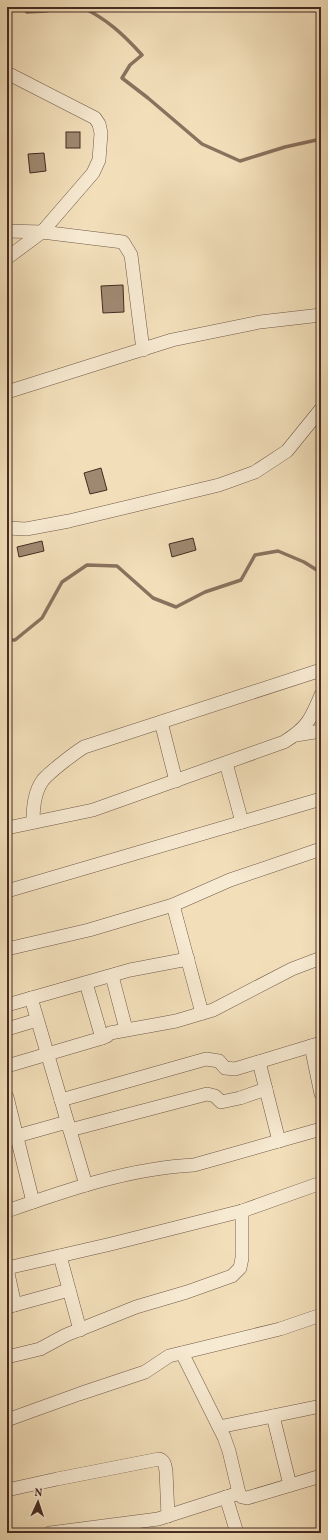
<svg xmlns="http://www.w3.org/2000/svg" width="328" height="1540" font-family="Vollkorn,serif">
<rect width="100%" height="100%" fill="#f2dfba"/>
<filter id="stains"><feTurbulence type="fractalNoise" baseFrequency=".005" numOctaves="4"/><feColorMatrix values="0 0 0 0 .2 0 0 0 0 .09 0 0 0 0 .02 0 0 0 .5 -.17"/></filter>
<radialGradient id="worn" r=".72"><stop offset=".6" stop-color="#630" stop-opacity="0"/><stop offset="1" stop-color="#630" stop-opacity=".3"/></radialGradient>
<g fill="none" stroke-linecap="round" stroke-linejoin="round">
<g stroke="#89725e" stroke-width="3.5">
<path d="M22,7L27,12L46,11L60,7"/>
<path d="M81,7C106,18 124,35 142,55L130,65L122,78L148,98L202,144L240,161L285,147L321,139"/>
<path d="M7,640H15L42,618L62,582L87,565L117,566L153,598L176,607L205,592L241,580L255,555L278,551L304,562L320,572L321,570"/>
</g>
</g>
<g fill="#9f8971" stroke="#452b22">
<rect x="66" y="132" width="14" height="16"/>
<path d="M44,153L46,171L30,173L28,154Z"/>
<path d="M123,285L124,312L103,313L101,286Z"/>
<path d="M101,468L107,490L90,494L84,473Z"/>
<path d="M193,538L196,550L172,557L169,544Z"/>
<path d="M42,541L44,551L19,557L17,547Z"/>
</g>
<g fill="none" stroke-linecap="round" stroke-linejoin="round">
<defs>
<g id="street">
<path d="M7,74L11,75L95,118L99,124L101,133L99,160L93,173L42,232L7,258"/>
<path d="M7,231L42,232L123,242L131,255L143,350"/>
<path d="M7,392L172,340L260,322L321,315"/>
<path d="M7,528L26,529L69,521L219,485L255,472L287,451L321,409"/>
<path d="M161,722L176,781"/>
<path d="M296,735L321,731"/>
<path d="M226,763L242,822"/>
<path d="M33,822C33,808 34,792 43,780C51,771 73,754 84,747L321,670"/>
<path d="M7,828L93,810L284,742C307,728 311,719 321,695"/>
<path d="M7,891L321,799"/>
<path d="M173,905L202,1013"/>
<path d="M7,949L89,930L173,905L230,880L321,849"/>
<path d="M112,976L126,1029"/>
<path d="M86,983L102,1038"/>
<path d="M31,998L86,1185"/>
<path d="M7,1005L130,970L188,959"/>
<path d="M7,1029L37,1020"/>
<path d="M311,1046L321,1094"/>
<path d="M259,1062L279,1141"/>
<path d="M7,1066L102,1038L107,1036L110,1033L176,1021L213,1010L292,969L321,958"/>
<path d="M7,1097L33,1202"/>
<path d="M61,1100L206,1059L219,1061L225,1068L235,1069L321,1043"/>
<path d="M70,1130L207,1094L215,1096L221,1102L240,1098L266,1089"/>
<path d="M17,1136L67,1122"/>
<path d="M7,1211C67,1190 130,1168 194,1165L321,1129"/>
<path d="M60,1256L80,1330"/>
<path d="M7,1268L111,1244L242,1211L321,1183"/>
<path d="M7,1269L15,1305"/>
<path d="M7,1307L69,1290"/>
<path d="M182,1353L224,1437L229,1451L239,1493L242,1497L247,1498L321,1476"/>
<path d="M7,1357L40,1349L66,1335L136,1307L187,1292L232,1276L240,1268L242,1258V1211"/>
<path d="M273,1416L290,1485"/>
<path d="M7,1420L79,1394L145,1372L169,1356L280,1329L321,1315"/>
<path d="M219,1427L321,1406"/>
<path d="M7,1490L57,1479L159,1459C165,1461 165,1466 166,1471L168,1516"/>
<path d="M226,1497L237,1533"/>
<path d="M50,1533L158,1519L239,1493"/>
</g>
</defs>
<use href="#street" stroke="#705848" stroke-width="14"/>
<use href="#street" stroke="#f7ead2" stroke-width="13"/>
</g>
<rect width="328" height="1540" fill="none" stroke="#f2dfba" stroke-width="24"/>
<rect x="8" y="8" width="312" height="1524" fill="none" stroke="#452b22" stroke-width="2"/>
<rect x="12" y="12" width="304" height="1516" fill="none" stroke="#452b22"/>
<g transform="translate(38 1502) rotate(3)" stroke="#f7ead2" stroke-width="3" paint-order="stroke">
<path d="M0-3L7 15L0 10L-7 15Z" fill="#452b22"/>
<text y="-6" font-size="11" font-weight="bold" text-anchor="middle" fill="#452b22">N</text>
</g>
<rect width="100%" height="100%" filter="url(#stains)"/>
<rect width="100%" height="100%" fill="url(#worn)"/>
</svg>
